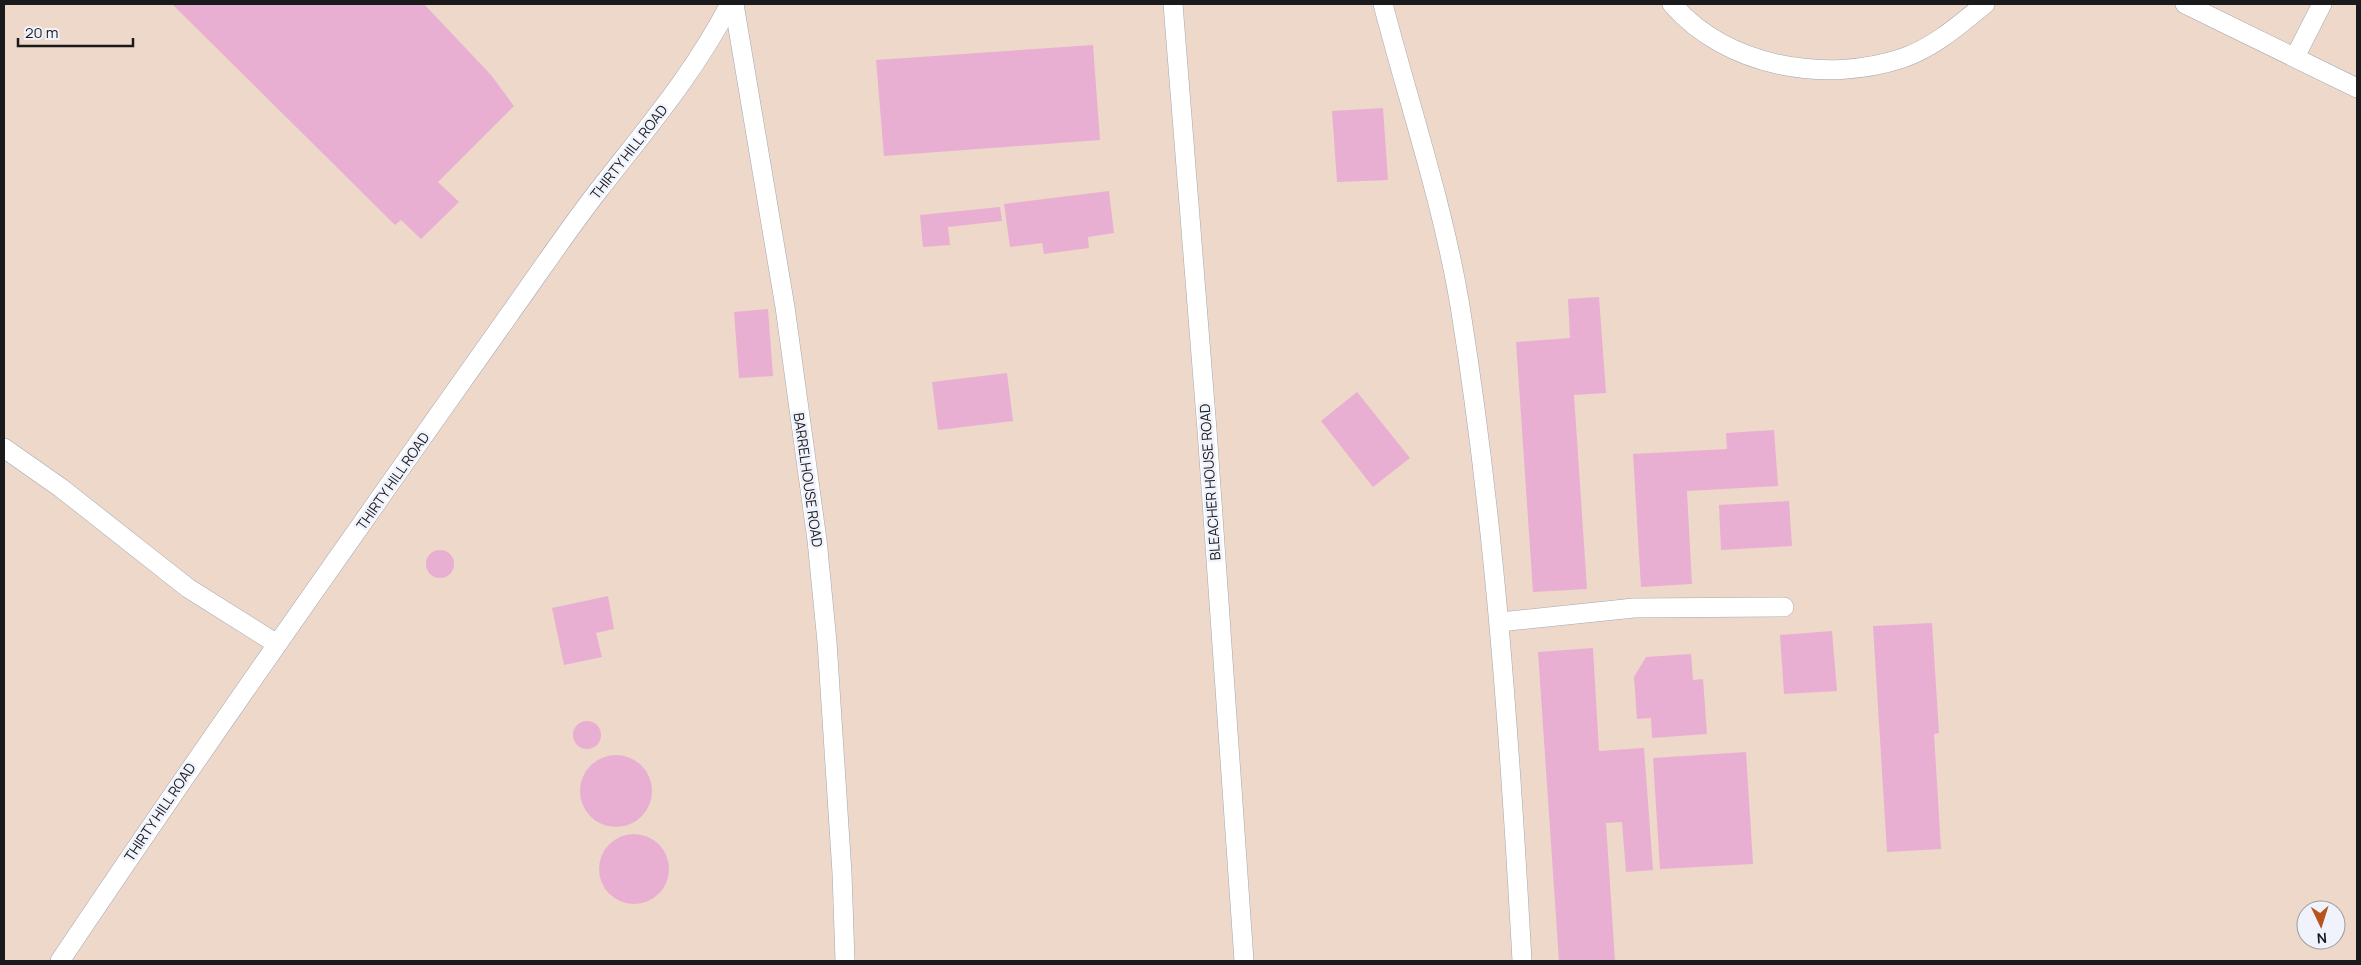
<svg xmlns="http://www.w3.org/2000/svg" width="2361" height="965" font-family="Manrope,sans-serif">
<rect width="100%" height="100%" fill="#e4e6ee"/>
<path fill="#edd8ca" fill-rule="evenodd" d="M4,4H2357V961H4ZM2306,910H2336V940H2306Z"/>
<g fill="#e9afd2">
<path d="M172,4H424L491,75L514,106L438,182L459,202L421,239L401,220L395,225Z"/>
<path d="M1093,45L1100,140L884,156L876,60Z"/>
<path d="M1383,108L1388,180L1337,182L1332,111Z"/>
<path d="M1109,191L1114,233L1088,237L1089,248L1044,254L1042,243L1010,247L1004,204Z"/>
<path d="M1000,207L1002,221L948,227L950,245L923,247L920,215Z"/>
<path d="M1599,297L1606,393L1574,395L1587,589L1533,592L1516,342L1570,338L1568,299Z"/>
<path d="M768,309L773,376L739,378L734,312Z"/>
<path d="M1007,373L1013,421L938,430L932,382Z"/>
<path d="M1357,392L1410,458L1373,487L1321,421Z"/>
<path d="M1774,430L1778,486L1687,491L1692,584L1641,587L1633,454L1727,449L1726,433Z"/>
<path d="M1789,501L1792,546L1721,550L1719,505Z"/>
<circle cx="440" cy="564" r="14"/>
<path d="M608,596L614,629L596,633L602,657L564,665L552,608Z"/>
<path d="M1932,623L1939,733L1934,734L1941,849L1887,852L1873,626Z"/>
<path d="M1832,631L1837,691L1784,694L1780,635Z"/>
<path d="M1593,648L1599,751L1644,748L1653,870L1626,872L1622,822L1606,823L1615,961H1559L1538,652Z"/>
<path d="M1691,654L1693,680L1703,679L1707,734L1652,738L1651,718L1637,719L1634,677L1646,657Z"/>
<circle cx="587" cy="735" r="14"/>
<path d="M1746,752L1753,864L1660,869L1653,758Z"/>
<circle cx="616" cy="791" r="36"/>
<circle cx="634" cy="869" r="35"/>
</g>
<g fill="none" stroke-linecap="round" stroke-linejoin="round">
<defs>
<g id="lane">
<path d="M734,4L785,307L817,540L827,642L842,873L845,961"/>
<path d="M1173,4L1207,430L1244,961"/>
<path d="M1383,4C1409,104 1443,204 1460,306C1495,523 1510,742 1522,961"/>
<path d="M1672,4C1727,67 1825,84 1903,58C1935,47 1960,24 1985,4"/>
<path d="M2185,4L2357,88"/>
<path d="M2295,57L2322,4"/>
<path d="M4,448L61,488L188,588L277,644"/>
<path d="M1500,622L1634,608L1784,607"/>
<path d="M60,961C206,743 358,529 509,315C539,273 567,231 598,191C647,128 693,75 730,4"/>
</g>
</defs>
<use href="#lane" stroke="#a5a7af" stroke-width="20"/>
<use href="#lane" stroke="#fff" stroke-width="19"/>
</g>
<g text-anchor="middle" stroke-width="5" stroke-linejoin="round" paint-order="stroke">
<g font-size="14" fill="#1a1a1d" stroke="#f1f3fc">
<text transform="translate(629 152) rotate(-52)" y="5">THIRTY HILL ROAD</text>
<text transform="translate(808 480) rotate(82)" y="5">BARRELHOUSE ROAD</text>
<text transform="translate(393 481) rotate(-55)" y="5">THIRTY HILL ROAD</text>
<text transform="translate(1210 482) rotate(-94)" y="5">BLEACHER HOUSE ROAD</text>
<text transform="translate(160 812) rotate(-56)" y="5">THIRTY HILL ROAD</text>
</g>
</g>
<rect width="2361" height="965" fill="none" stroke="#1a1a1d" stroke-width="10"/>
<g transform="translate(2321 925) rotate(176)"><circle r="24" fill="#f1f3fc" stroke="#9b9ca3"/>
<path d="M0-4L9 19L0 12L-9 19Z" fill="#b7541d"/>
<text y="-8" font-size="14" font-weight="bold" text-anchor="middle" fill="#1a1a1d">N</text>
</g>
<path d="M18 38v8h115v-8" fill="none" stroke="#1a1a1d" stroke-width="2.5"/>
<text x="25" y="38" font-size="15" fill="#1a1a1d" stroke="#f1f3fc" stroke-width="4" paint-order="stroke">20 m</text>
</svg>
